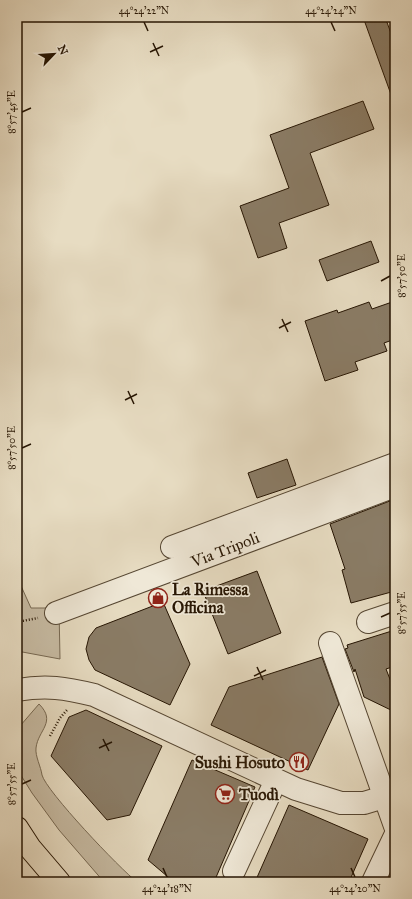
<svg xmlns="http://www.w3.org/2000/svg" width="412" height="899" font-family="'IM FELL Great Primer',serif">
<rect width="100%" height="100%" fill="#e7dcc2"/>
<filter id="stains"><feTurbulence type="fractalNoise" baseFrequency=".005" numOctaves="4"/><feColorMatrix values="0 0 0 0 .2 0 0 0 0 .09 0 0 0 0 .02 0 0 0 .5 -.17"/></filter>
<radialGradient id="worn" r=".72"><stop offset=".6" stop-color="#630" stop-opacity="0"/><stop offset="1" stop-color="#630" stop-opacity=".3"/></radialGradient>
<g fill="#c6baa2" stroke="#766852">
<path d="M17,577L31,608H59L60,659L17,651Z"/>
<path d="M39,704C57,722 38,730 36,748C35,756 41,767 42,775C46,791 120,869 137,882H104L59,830L32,793L17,769V731L20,726Z"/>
</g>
<g fill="#8a7c66" stroke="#261503">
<path d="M363,17H385L395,44V100H393Z"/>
<path d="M363,101L374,129L310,153L329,205L279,223L287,248L258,258L240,206L289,188L270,135Z"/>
<path d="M371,241L379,262L327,281L319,260Z"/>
<path d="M395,301V339L384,343L387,351L355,362L358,370L325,381L305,321L337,310L338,313L369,302L372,309Z"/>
<path d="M287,459L296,485L257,498L248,473Z"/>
<path d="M395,499V591L351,603L342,570L345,569L330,524Z"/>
<path d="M257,571L281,633L228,654L203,591Z"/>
<path d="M163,602L190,664L170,705L95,670L89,660L86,649L89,637L96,628Z"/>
<path d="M395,630V666L386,669L395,692V712L364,697L355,669L354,672L345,649L348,648L347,645Z"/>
<path d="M322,657L339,704L308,770L211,725L229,687Z"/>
<path d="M86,710L162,746L130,815L107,820L51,756L69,717Z"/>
<path d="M192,760L255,787L214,882H174L148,860Z"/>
<path d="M289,805L368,839L349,882H255Z"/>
</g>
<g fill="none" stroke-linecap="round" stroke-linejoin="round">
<defs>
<g id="minor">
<path d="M172,547L395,464"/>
<path d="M56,613L395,486"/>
<path d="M368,622L395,613"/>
<path d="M330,643L395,826"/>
<path d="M17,690C47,685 65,688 94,695L296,789L341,803H364L384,797L395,791"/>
<path d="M234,871L276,780"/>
<path d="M373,882L395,836"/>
</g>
<path id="major" d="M17,828L30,848L59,882"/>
</defs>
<use href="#minor" stroke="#564733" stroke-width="24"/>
<use href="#major" stroke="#261503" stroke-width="24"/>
<g stroke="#261503" stroke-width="2.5" stroke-dasharray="1 2" stroke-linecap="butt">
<path d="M17,622L38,618"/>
<path d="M50,736L60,718L67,710"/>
</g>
<use href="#minor" stroke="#efe8d7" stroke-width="22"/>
<use href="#major" stroke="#e7dcc2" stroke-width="22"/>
</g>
<path fill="none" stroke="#261503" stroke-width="1.5" d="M144,22L148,31M331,22L335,31M153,43L159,56M150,52L163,46M22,112L31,108M381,281L390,276M282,319L288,332M279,328L291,322M128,391L134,404M125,400L137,394M22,448L31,444M381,617L390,613M257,667L263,680M254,676L266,670M103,739L109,751M99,748L112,742M22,784L31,780M163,868L167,877M351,868L355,877"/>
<defs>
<symbol id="shop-ring" viewBox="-11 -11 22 22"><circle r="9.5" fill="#efe8d7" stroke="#8f2418" stroke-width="1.5"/><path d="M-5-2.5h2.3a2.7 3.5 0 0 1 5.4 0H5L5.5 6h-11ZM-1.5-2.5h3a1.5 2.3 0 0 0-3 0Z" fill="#8f2418"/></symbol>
<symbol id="restaurant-ring" viewBox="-11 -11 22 22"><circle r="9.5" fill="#efe8d7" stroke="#8f2418" stroke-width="1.5"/><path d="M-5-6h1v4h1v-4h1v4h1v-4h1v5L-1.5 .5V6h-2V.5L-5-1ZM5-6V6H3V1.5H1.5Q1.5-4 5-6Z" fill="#8f2418"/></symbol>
<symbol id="supermarket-ring" viewBox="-11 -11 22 22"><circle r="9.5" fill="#efe8d7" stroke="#8f2418" stroke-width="1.5"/><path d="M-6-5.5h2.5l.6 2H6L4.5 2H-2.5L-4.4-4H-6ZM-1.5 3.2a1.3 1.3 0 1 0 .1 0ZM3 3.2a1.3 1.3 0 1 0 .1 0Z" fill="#8f2418"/></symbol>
</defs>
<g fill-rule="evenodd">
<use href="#shop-ring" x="147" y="587" width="22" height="22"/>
<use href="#restaurant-ring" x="288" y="751" width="22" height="22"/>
<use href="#supermarket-ring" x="214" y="783" width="22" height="22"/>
</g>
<g text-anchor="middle" stroke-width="3.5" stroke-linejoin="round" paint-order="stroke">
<g font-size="16" fill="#261503" stroke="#efe8d7">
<text transform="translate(225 549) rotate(-21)" y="6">Via Tripoli</text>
</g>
<g font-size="16" font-weight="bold" fill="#261503" stroke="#efe8d7" text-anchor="start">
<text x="172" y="595">La Rimessa<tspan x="172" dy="18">Officina</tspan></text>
<text x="285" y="768" text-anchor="end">Sushi Hosuto</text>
<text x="239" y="800">Tuodì</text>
</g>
</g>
<rect width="412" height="899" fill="none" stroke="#e7dcc2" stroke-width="44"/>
<g transform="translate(54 54) rotate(65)" stroke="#efe8d7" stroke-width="3" paint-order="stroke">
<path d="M0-3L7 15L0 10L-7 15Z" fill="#261503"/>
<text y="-6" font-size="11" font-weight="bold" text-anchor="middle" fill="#261503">N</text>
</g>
<rect x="22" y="22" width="368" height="855" fill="none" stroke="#261503" stroke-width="1.5"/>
<g font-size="10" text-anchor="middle" fill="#261503">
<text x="144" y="14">44°24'22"N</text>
<text x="331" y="14">44°24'24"N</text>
<text transform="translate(11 112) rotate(-90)" y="4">8°57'45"E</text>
<text transform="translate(401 276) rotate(-90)" y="4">8°57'50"E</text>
<text transform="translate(11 448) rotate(-90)" y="4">8°57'50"E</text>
<text transform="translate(401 613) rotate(-90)" y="4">8°57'55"E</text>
<text transform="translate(11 784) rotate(-90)" y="4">8°57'55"E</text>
<text x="167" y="892">44°24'18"N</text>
<text x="355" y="892">44°24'20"N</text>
</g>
<rect width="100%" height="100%" filter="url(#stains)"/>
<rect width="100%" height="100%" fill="url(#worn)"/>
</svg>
